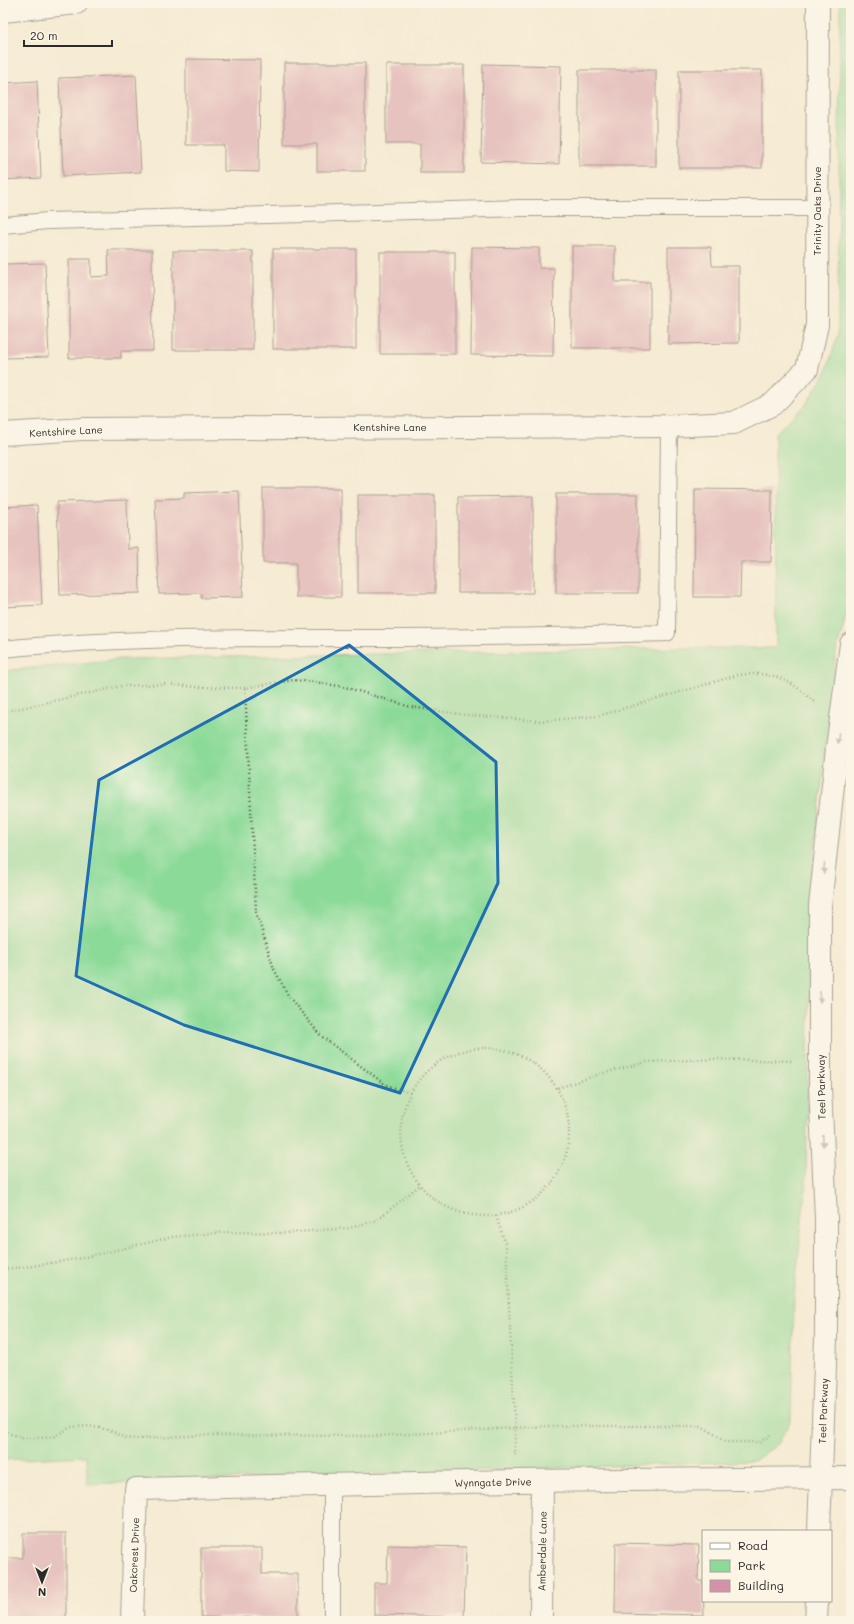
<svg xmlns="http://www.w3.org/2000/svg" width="854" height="1624" font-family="Mali,sans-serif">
<rect width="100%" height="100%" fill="#fcf5e5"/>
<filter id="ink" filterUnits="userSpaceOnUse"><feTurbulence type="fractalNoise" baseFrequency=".025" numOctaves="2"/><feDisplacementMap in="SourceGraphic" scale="8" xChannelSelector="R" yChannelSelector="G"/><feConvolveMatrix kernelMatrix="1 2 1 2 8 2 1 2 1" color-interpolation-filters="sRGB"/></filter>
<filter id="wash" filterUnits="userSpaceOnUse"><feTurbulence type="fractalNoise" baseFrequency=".012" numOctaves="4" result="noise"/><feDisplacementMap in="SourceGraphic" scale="16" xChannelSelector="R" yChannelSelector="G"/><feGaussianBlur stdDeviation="0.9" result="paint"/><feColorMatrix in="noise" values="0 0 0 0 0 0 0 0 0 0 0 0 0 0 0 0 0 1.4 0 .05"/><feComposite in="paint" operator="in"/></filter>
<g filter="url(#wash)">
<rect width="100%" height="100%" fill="#f6ebd3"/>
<path fill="#8cda98" stroke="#5c8262" d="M840,3H851V597L836,652L811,886L806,1183L794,1298L791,1419L778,1444L754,1461L87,1484V1456L3,1460V671L121,659L684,648H776L775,433L805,406L826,372L838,334Z"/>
<g id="blocks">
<g fill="#d492a8">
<path d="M186,59L260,60L259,172L224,171V145H186Z"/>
<path d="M284,63H365V171H317V144H284Z"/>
<path d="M483,64L561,66L559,164L481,162Z"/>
<path d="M386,65H464V173H420V144H386Z"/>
<rect x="579" y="70" width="77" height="96"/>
<rect x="679" y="70" width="83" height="98"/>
<path d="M136,75L141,172L63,176L59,78Z"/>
<path d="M37,81L41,178L3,180V83Z"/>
<path d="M572,246H615V282H650V348H572Z"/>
<path d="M472,247L539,248V268H554L553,356L471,355Z"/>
<path d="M668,247H711L712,266H739V343L668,344Z"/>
<rect x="273" y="249" width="83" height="100"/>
<path d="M108,250H152L153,351H121V358H69V259H91V277L109,276Z"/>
<rect x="173" y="251" width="80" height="99"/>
<rect x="380" y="252" width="75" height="102"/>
<path d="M45,263L49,357L3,358V264Z"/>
<path d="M263,488H341V597H296V563H263Z"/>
<path d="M695,489L772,490L771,562H741L740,597H694Z"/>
<path d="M239,491L243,597L201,598V593L159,594L155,499L184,498V493Z"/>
<rect x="556" y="494" width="82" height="99"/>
<rect x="358" y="495" width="77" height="98"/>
<path d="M533,496V593H458V497Z"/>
<path d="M127,500L128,549L139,548L140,593L60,595L57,502Z"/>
<path d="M37,505L42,605L3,607V507Z"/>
<path d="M23,1533H66V1621H3V1558H23Z"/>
<path d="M616,1543L699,1545L698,1581H703L704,1615L615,1613Z"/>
<path d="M388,1545L466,1547L464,1617L374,1615V1583H387Z"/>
<path d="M201,1548H262V1574H298V1618L201,1617Z"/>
</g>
</g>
</g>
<g filter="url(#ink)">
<use href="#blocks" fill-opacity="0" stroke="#494844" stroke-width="1"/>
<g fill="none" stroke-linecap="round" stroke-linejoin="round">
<defs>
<g id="service">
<path d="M3,225L48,221L520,208H817"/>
<path d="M3,649C136,636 270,638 403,638C491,638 579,635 667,633L669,426"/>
<path d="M332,1621V1485"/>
</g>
<g id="minor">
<path d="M3,11L76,3"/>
<path d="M3,434L83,429L669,426L734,423L773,404L807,369L817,325L818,3"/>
<path d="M132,1621L136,1489L515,1481L851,1478"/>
<path d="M541,1621L542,1481"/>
</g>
<g id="secondary">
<path d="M819,1531L826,1338V1218L820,1086V906L837,748L851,644"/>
<path d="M816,1621L817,1601"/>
</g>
</defs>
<use href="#service" stroke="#494844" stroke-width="18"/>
<use href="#minor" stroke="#494844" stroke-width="24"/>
<use href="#secondary" stroke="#494844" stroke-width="24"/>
<g stroke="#494844" stroke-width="2.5" stroke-dasharray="1 3" stroke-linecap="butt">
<path d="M245,688L256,912L274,969L289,997L321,1036L386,1085L410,1093"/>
<path d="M3,712L122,686L166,684L196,687L245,688L293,680L314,682L345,687L411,707L466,715L541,721L598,716L738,675C774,671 791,679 816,704"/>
<circle cx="485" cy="1132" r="84"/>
<path d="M558,1088L597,1075L647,1062L715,1059L793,1061"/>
<path d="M496,1216L506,1246L515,1427V1455"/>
<path d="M3,1269L26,1267L82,1258L172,1237L227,1232L286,1233L350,1228L377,1220L420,1185"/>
<path d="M3,1431L22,1438H38L53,1437L71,1427L91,1426L112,1431L125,1438L137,1439L201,1435L376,1436L550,1426H701L713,1433L725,1442H760L770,1435"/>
</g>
<use href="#service" stroke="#fff" stroke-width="16"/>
<use href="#minor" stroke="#fff" stroke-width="22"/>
<use href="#secondary" stroke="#fff" stroke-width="22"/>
</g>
<defs><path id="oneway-solid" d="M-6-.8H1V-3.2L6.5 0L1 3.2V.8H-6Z"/></defs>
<g fill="#a0a0a0">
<use href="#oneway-solid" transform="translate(838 738) rotate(98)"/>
<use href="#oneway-solid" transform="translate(824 868) rotate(96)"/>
<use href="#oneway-solid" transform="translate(820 997) rotate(90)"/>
<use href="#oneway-solid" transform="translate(823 1141) rotate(88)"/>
</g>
</g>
<path d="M0 0H854V1624H0ZM349,645L496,762L498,883L400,1093L184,1025L76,976L99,780Z" fill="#f6ebd3" fill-opacity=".55" fill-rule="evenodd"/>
<path fill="none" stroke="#1f6fb2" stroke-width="3" stroke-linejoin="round" d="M349,645L496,762L498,883L400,1093L184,1025L76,976L99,780Z"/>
<g text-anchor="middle" stroke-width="3.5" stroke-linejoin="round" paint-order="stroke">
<g font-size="10" fill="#2b2b2b" stroke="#fcf5e5">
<text transform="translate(817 211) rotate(-90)" y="4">Trinity Oaks Drive</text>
<text x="390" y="431">Kentshire Lane</text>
<text transform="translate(66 431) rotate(-3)" y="4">Kentshire Lane</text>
<text transform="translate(821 1087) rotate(-91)" y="4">Teel Parkway</text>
<text transform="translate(823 1411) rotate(-88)" y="4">Teel Parkway</text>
<text transform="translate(493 1482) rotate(-1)" y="4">Wynngate Drive</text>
<text transform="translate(542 1551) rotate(-89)" y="4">Amberdale Lane</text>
<text transform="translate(134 1555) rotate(-88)" y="4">Oakcrest Drive</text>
</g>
</g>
<rect width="854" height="1624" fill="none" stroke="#fcf5e5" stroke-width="16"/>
<rect x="702" y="1530" width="130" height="72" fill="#fcf5e5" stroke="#a8a49b"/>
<rect x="710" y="1543" width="20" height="6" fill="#ffffff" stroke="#a8a49b"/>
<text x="738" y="1550" font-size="12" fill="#2b2b2b">Road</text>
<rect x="710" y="1560" width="20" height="12" fill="#8cda98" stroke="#a8a49b"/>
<text x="738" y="1570" font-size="12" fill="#2b2b2b">Park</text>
<rect x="710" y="1580" width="20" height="12" fill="#d492a8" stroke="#a8a49b"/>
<text x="738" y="1590" font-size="12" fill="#2b2b2b">Building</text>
<g transform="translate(42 1582) rotate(180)" stroke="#fcf5e5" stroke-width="3" paint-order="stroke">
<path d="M0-3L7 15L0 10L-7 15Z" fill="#2b2b2b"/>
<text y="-6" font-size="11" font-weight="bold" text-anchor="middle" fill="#2b2b2b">N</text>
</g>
<path d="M24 40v6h88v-6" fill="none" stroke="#2b2b2b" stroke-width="2"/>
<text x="30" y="40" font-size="12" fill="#2b2b2b" stroke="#fcf5e5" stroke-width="3" paint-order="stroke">20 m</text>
</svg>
